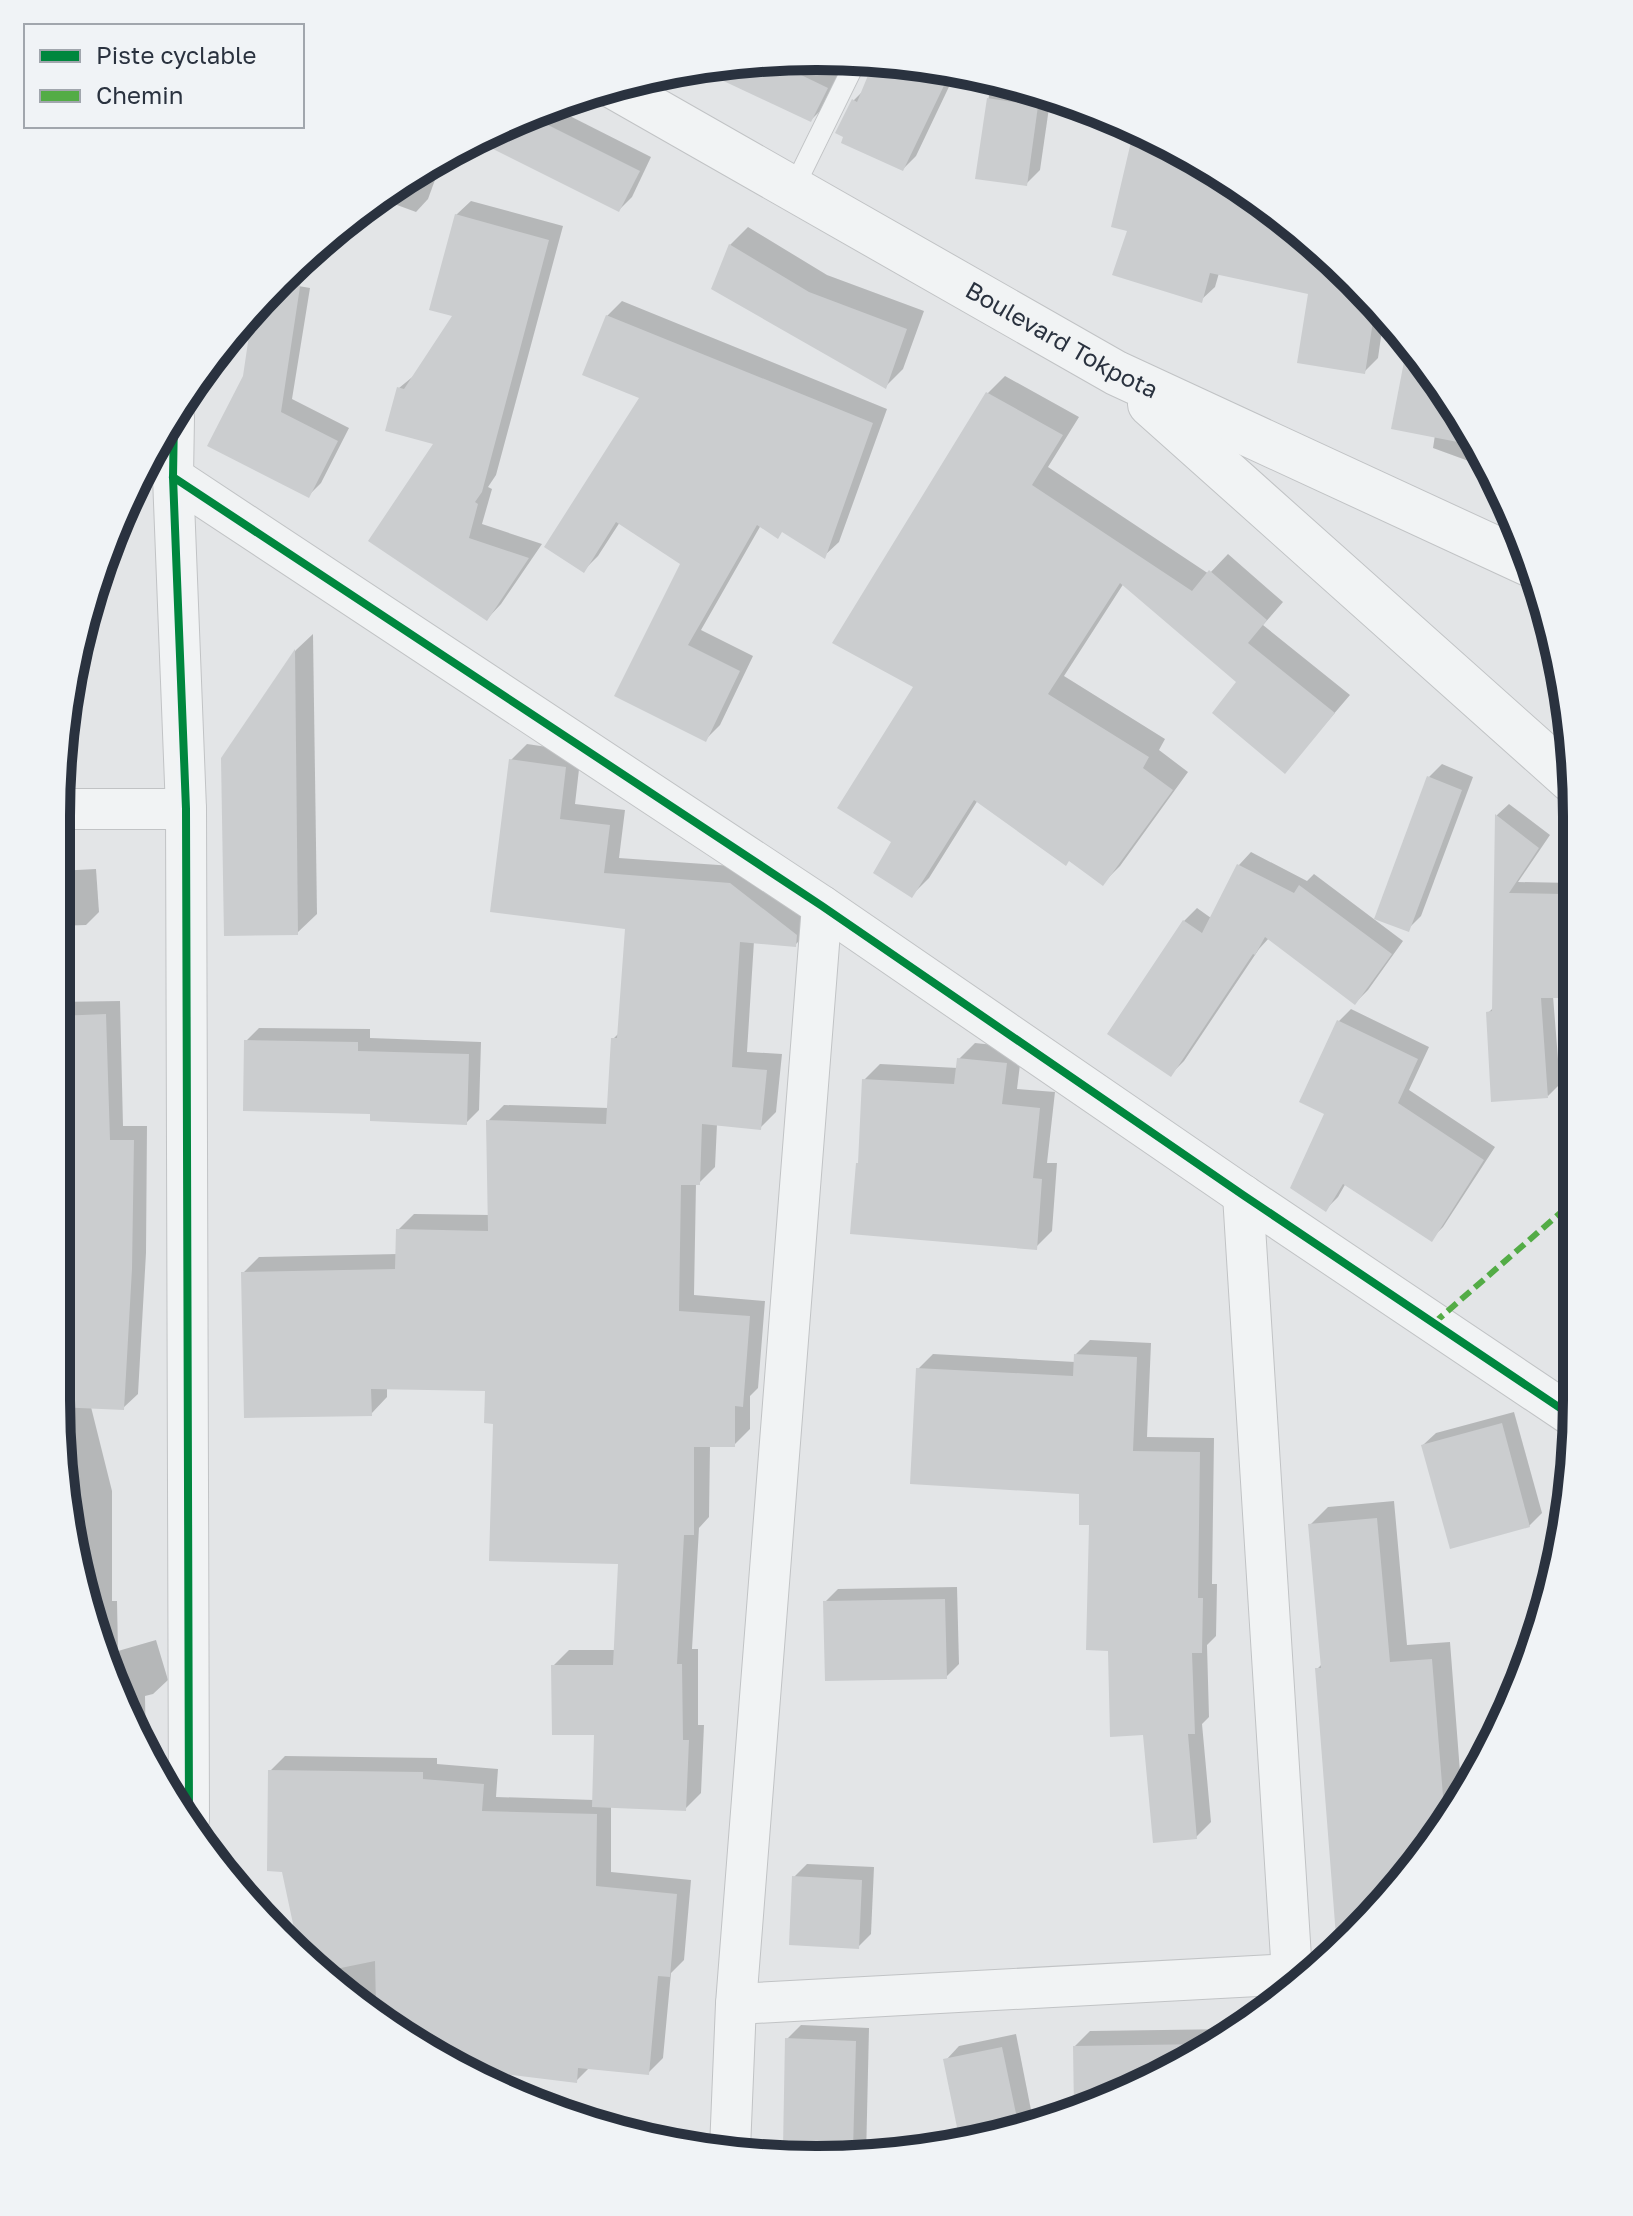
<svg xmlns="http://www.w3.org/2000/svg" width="1633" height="2216" font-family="'Golos Text',sans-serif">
<rect width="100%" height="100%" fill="#e3e5e7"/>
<g fill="#0003">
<path d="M767,58L805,59L839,75L823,108L811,120L717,68L718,66Z"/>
<path d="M876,61L916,63L956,72L916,156L903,169L853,101L865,89Z"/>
<path d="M991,80L1051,94L1040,170L1026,184L978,177Z"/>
<path d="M552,107L651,157L632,197L619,210L475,138Z"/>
<path d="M1113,120L1197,158L1318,245L1384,316L1378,358L1364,372L1310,292L1219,273L1215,287L1201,300L1129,229L1135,132L1111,126Z"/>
<path d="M443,158L428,199L416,212L378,198Z"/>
<path d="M471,201L563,226L496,475L488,487L492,489L482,524L542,544L501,604L487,619L436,443L399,388L416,374L455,315L456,215Z"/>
<path d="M748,227L827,275L924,311L903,369L885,387L730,245Z"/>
<path d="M287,284L310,288L292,399L349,428L321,483L308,496L244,377Z"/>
<path d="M622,301L887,409L839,542L824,556L783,531L761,525L701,630L753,656L720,725L706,739L617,695L682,564L620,522L598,556L584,570L642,397L607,316Z"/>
<path d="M1416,350L1420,354L1485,467L1433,448L1435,435L1407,359Z"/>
<path d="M1005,376L1079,417L1048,467L1209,574L1228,554L1283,602L1263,625L1350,695L1285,771L1239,682L1124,583L1064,676L1165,739L1159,750L1188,772L1120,866L1103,883L978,800L929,878L912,895L894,842L915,687L988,393Z"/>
<path d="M313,634L317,914L297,933L223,758L296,650Z"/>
<path d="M527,744L581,752L575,804L625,810L619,858L747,867L812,919L811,929L795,945L754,941L747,1052L782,1054L776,1112L760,1128L717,1124L715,1167L699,1183H696L694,1295L765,1301L758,1388L750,1396V1429L734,1445H710L709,1517L699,1528L692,1649H698V1725H704L701,1793L685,1809L611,1806V1872L691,1880L684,1960L671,1973L663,2058L648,2073L590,2067L576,2081L460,2067L301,1954L270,1771L285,1756L437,1758V1764L498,1769L496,1797L594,1800L596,1733L553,1666L569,1650H616L620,1562L495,1422L487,1389L387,1388V1397L371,1414L243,1273L259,1257L398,1254V1230L414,1214L490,1215L488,1121L504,1105L609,1108L613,1039L619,1033L627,928L511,760Z"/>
<path d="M1442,764L1473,777L1421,916L1408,929L1429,777Z"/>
<path d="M1509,804L1550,835L1518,882L1572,883L1570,984L1558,996H1553L1560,1084L1548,1096L1488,1013L1494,1007L1497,815Z"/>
<path d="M1251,852L1307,881L1314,874L1403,941L1368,990L1355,1003L1269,938L1259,949L1184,1061L1171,1074L1110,1033L1184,921L1197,908L1211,918L1239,865Z"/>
<path d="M96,869L99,912L86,925L57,926V871Z"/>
<path d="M120,1001L123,1126H147L146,1253L138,1394L123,1408L91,1407L112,1491V1601H117L118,1651L156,1640L168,1680L153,1694L145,1696L146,1752L82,1597L56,1400L57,1002Z"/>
<path d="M1351,1009L1429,1047L1409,1090L1495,1147L1443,1227L1431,1239L1346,1183L1338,1197L1326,1209L1327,1113L1339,1021Z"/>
<path d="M259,1028L370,1029V1038L481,1042L479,1110L466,1123L372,1112L246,1041Z"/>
<path d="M975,1043L1022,1048L1017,1089L1055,1092L1047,1163H1057L1052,1231L1036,1247L860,1161L864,1080L880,1064L958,1068L959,1059Z"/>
<path d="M1090,1340L1151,1343L1147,1437L1214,1438L1212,1584H1217L1216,1636L1207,1645L1209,1717L1202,1724L1211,1822L1196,1837L1145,1733L1110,1649L1091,1523L1081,1492L918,1369L933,1354L1075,1362L1076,1354Z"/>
<path d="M1514,1412L1542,1513L1529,1526L1423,1445L1436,1433Z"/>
<path d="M1394,1501L1407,1645L1450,1642L1462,1798L1389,1901L1317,1669L1323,1663L1310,1525L1328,1507Z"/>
<path d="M957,1587L959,1664L946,1677L825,1602L838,1589Z"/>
<path d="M807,1864L874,1867L871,1934L858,1947L794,1877Z"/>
<path d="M801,2025L869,2028L866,2158L784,2153L787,2039Z"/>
<path d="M1234,2029L1107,2102L1076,2110L1075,2046L1090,2031Z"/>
<path d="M1016,2034L1033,2120L961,2136L946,2060L959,2046Z"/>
</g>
<g fill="#cbcdcf">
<path d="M766,58L828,88L811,122L698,69Z"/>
<path d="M874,61L916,63L951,71L903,171L841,143L843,137L835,133L852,99L857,102Z"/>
<path d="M987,98L1038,106L1027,186L975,179Z"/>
<path d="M530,116L640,171L619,212L473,139Z"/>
<path d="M1134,129L1197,158L1318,245L1378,309L1375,308L1365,374L1297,363L1308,294L1210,273L1202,303L1112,275L1127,231L1111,227Z"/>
<path d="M455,214L549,240L482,492L475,502L478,504L469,538L529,558L487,621L368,541L433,444L385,431L397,387L404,389L452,316L429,310Z"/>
<path d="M729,244L809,292L907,329L886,389L711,289Z"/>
<path d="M303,267L281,412L338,441L309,498L207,446L243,376L251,322Z"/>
<path d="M606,315L873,423L825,559L782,532L778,539L757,525L688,645L740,671L706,742L614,696L680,564L616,522L584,573L544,547L639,398L582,375Z"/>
<path d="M1408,341L1420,354L1473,445L1391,429Z"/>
<path d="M986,392L1063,435L1032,485L1192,591L1209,570L1267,620L1248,643L1335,713L1285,774L1212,713L1236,682L1120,583L1048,694L1149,757L1143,768L1173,790L1103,886L1069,861L1066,866L974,800L912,898L873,873L891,842L837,808L913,687L832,643Z"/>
<path d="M295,649L298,935L224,936L221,758Z"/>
<path d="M509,759L566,767L560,819L610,825L604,873L730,883L797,935L796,947L740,942L732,1067L767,1070L761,1130L702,1124L700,1185H681L679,1311L750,1316L743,1407L735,1406V1447H694V1535H684L677,1664H682L683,1740H689L686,1811L592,1807L594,1735H552L551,1665H613L618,1564L489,1561L493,1424L484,1423L485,1391L371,1389L372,1416L244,1418L241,1272L395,1269L396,1229L488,1231L486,1120L606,1124L611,1038H617L625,929L490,912Z"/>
<path d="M1427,776L1462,790L1409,932L1374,919Z"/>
<path d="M1495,814L1539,848L1509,893L1562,894L1559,998H1541L1548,1098L1491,1102L1486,1012L1492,1011Z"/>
<path d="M1237,864L1294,893L1299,885L1392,954L1355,1005L1265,937L1255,955L1253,954L1171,1077L1107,1034L1183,920L1202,933Z"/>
<path d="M106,1014L110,1140H134L132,1269L124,1410L57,1407L56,1400L57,1016Z"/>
<path d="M1337,1020L1418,1059L1398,1103L1484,1160L1432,1242L1343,1184L1326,1212L1290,1188L1324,1114L1299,1102Z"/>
<path d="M244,1040L358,1042V1051L469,1054L467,1125L370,1121V1114L243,1111Z"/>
<path d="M957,1058L1007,1063L1002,1104L1040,1108L1033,1178L1042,1179L1037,1250L850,1234L856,1163H858L862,1079L954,1084Z"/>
<path d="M1074,1354L1137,1357L1133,1451L1200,1452L1198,1598H1203L1202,1653H1192L1195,1734H1188L1197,1839L1153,1843L1143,1735L1110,1737L1108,1651L1086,1650L1089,1525H1079V1494L910,1484L916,1368L1073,1376Z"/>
<path d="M1502,1423L1530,1527L1450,1549L1421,1445Z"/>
<path d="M1377,1518L1390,1662L1432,1659L1445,1821L1389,1901L1337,1949L1315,1668H1321L1308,1524Z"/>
<path d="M945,1599L947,1679L825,1681L823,1601Z"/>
<path d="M268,1770L423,1772V1779L484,1784L482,1811L597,1814L596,1886L677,1894L670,1977L658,1976L649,2075L578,2068L577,2083L463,2069L376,2007L375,1961L326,1971L299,1952L282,1872L267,1871Z"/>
<path d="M792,1876L862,1880L859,1949L789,1945Z"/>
<path d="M785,2038L856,2041L853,2150L783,2148Z"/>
<path d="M1207,2044L1107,2102L1074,2110L1073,2046Z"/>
<path d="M1002,2047L1018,2123L959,2137L943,2059Z"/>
</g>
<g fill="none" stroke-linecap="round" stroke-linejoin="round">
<defs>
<path id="service" d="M793,189L856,61"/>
<g id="minor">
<path d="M174,417L173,477L186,809L189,1820"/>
<path d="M173,477L822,906L1243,1195L1575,1418"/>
<path d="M57,809H186"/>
<path d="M1243,1195L1292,1974"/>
<path d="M736,2004L1311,1973"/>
<path d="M730,2149L736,2004L822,906"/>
</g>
<g id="tertiary">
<path id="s1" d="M611,85L1116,373L1529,564"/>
<path d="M1150,404L1571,780"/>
</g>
</defs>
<use href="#service" stroke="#c1c3c5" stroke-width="22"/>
<use href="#minor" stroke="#c1c3c5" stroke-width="42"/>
<use href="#tertiary" stroke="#c1c3c5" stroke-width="46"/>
<use href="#service" stroke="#f1f3f4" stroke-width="20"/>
<use href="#minor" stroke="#f1f3f4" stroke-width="40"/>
<use href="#tertiary" stroke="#f1f3f4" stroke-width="44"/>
<path stroke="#53ac46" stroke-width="6" stroke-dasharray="12 6" stroke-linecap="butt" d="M1434,1323L1574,1201"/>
<defs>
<g id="cycleway">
<path d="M174,417L173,477L186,809L189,1820"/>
<path d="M173,477L822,906L1243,1195L1575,1418"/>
</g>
</defs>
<use href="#cycleway" stroke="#f0f3f6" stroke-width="13"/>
<use href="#cycleway" stroke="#00873e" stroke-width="8"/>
</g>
<g text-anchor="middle" stroke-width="6" stroke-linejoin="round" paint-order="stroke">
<g font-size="24" fill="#2a323f" stroke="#f0f3f6">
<text dy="8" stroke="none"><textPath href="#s1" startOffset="518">Boulevard Tokpota</textPath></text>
</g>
</g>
<path d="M0 0H1633V2216H0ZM816 70H817A746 746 0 0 1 1563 816V1400A746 746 0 0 1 817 2146H816A746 746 0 0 1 70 1400V816A746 746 0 0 1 816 70Z" fill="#f0f3f6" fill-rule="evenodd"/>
<path fill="none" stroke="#2a323f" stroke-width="10" d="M816 70H817A746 746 0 0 1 1563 816V1400A746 746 0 0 1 817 2146H816A746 746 0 0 1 70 1400V816A746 746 0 0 1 816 70Z"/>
<rect x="24" y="24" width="280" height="104" fill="#f0f3f6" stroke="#a1a6ad" stroke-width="2"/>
<rect x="40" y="50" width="40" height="12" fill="#00873e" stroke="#a1a6ad" stroke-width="2"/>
<text x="96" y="64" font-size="24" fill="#2a323f">Piste cyclable</text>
<rect x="40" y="90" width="40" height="12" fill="#53ac46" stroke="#a1a6ad" stroke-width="2"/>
<text x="96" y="104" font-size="24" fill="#2a323f">Chemin</text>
</svg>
